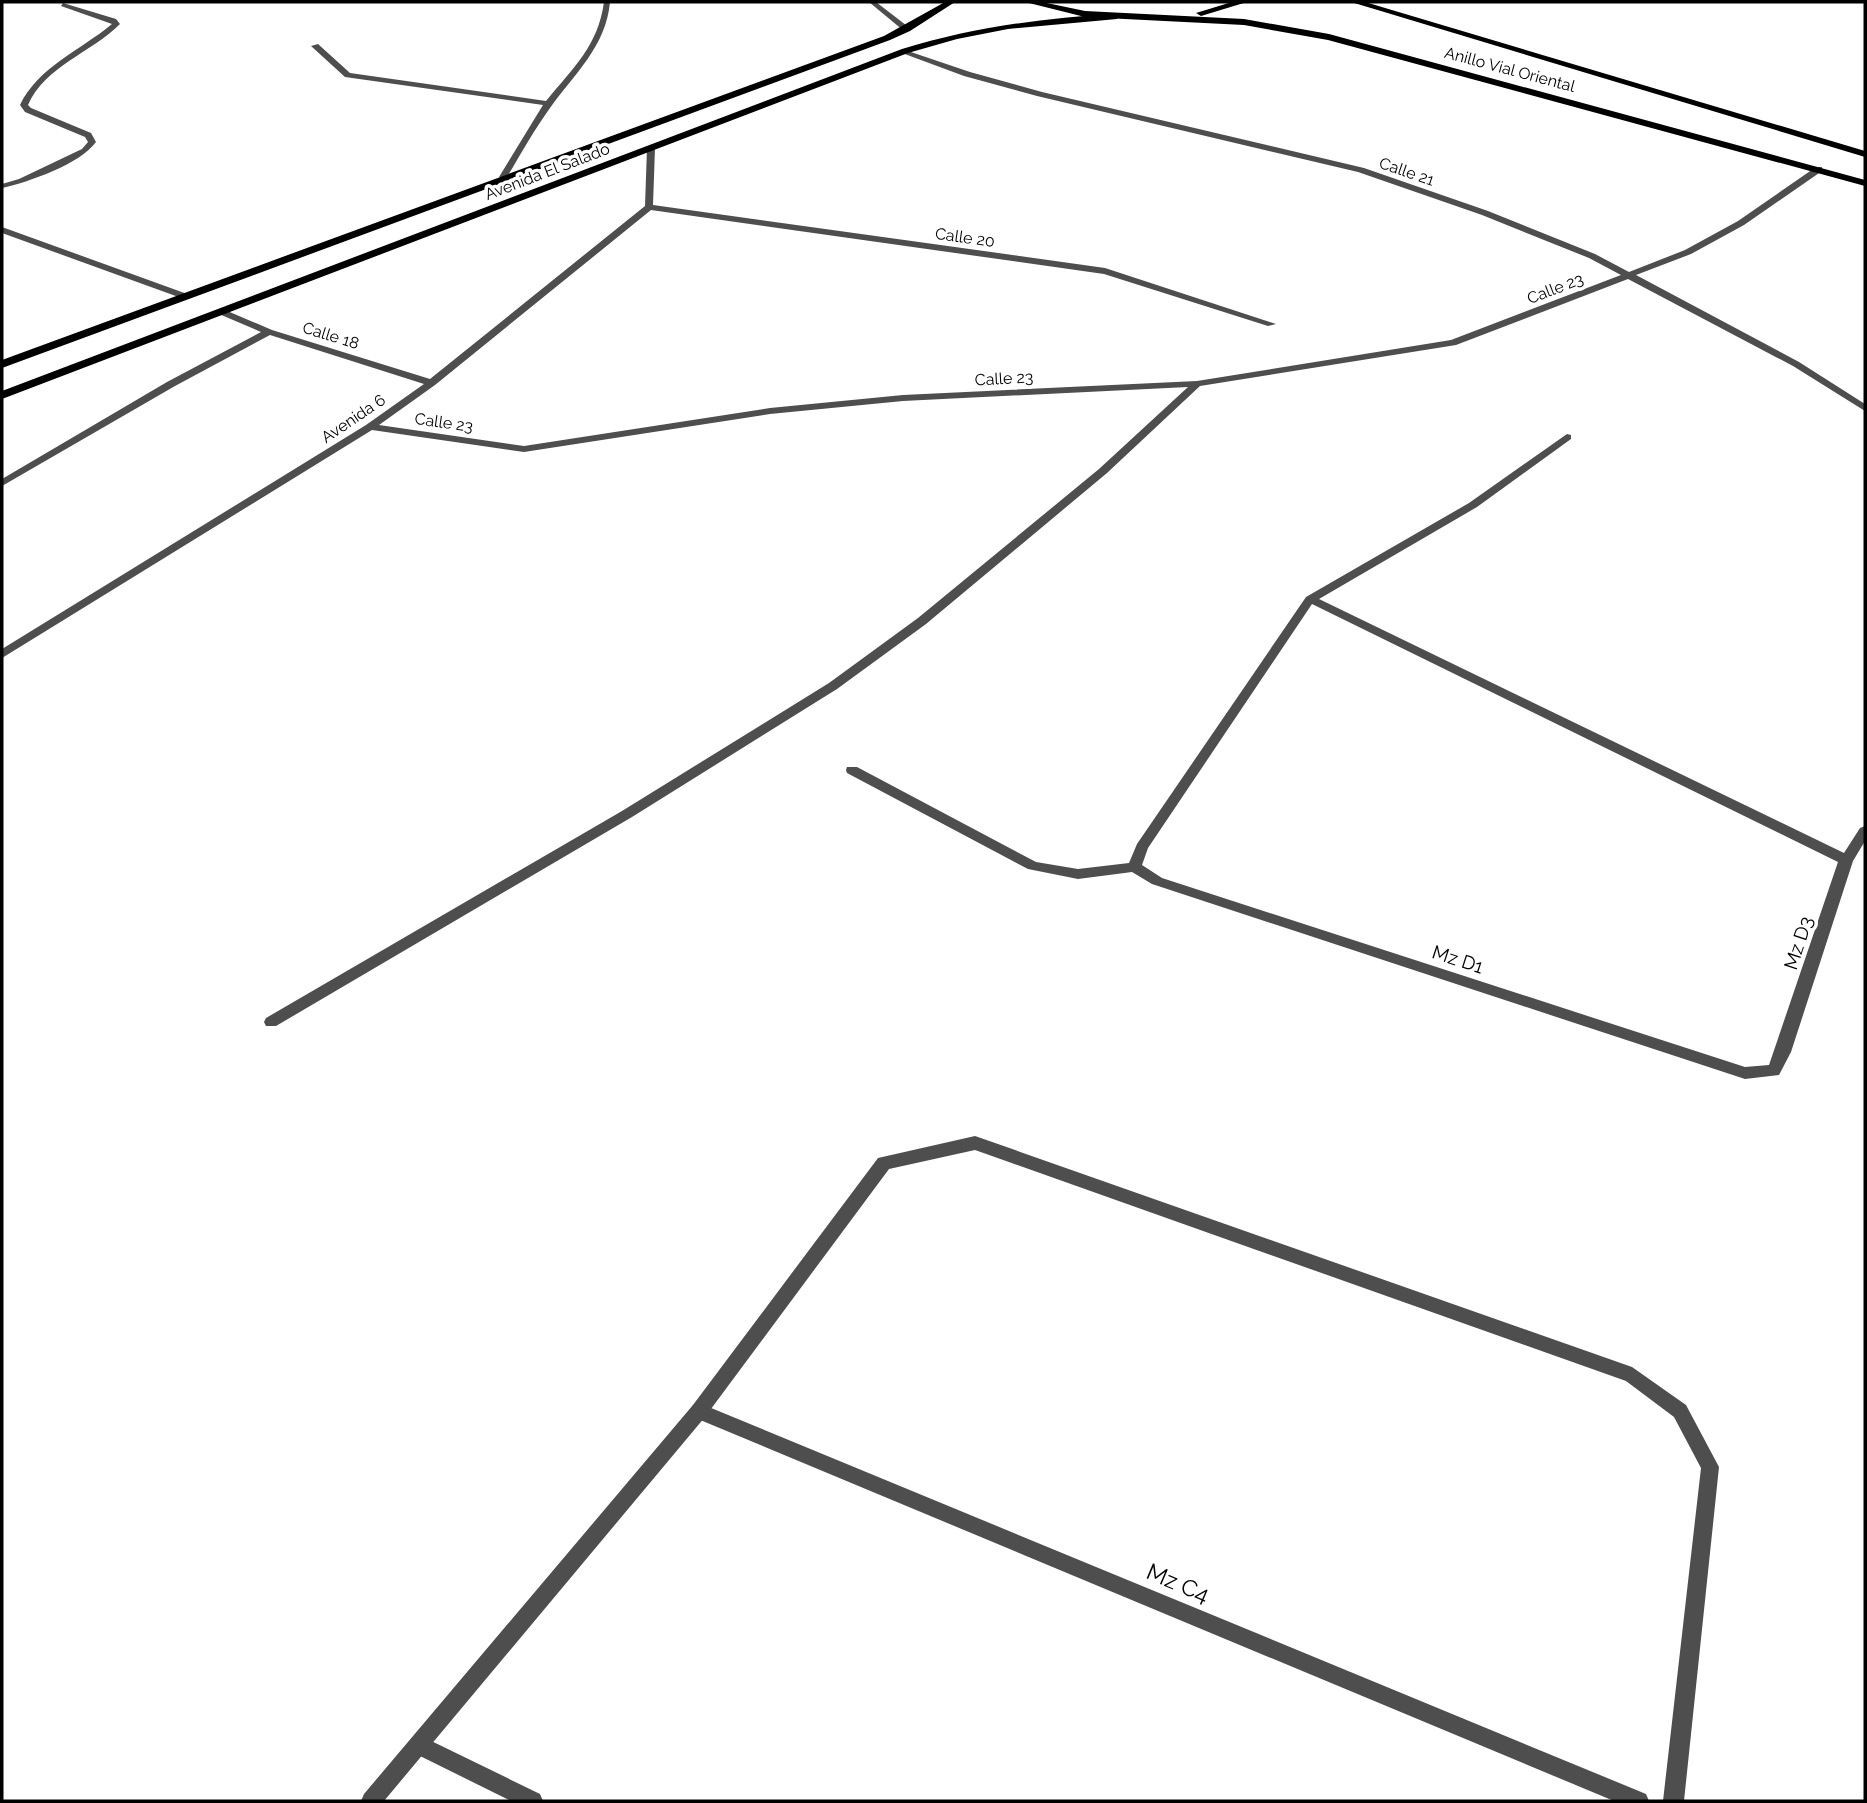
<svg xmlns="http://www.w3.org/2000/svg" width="1867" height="1803" font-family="Raleway,sans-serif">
<rect width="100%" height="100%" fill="#fff"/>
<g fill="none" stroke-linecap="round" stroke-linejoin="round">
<g fill="#4e4e4e" fill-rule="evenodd">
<path d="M699,1403L1646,1794L1649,1801H1614L693,1417L690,1411L693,1405Z"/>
<path d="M419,1735L540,1794L543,1801H511L412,1752L409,1745L412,1738Z"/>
</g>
<g fill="#4e4e4e" fill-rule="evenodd">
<path d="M604,2H610C606,47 574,74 550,108C534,130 521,154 507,177L503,179L499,177L543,105L345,77L311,46L318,44L350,73L546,101C573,68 598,46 604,2Z"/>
<path d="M869,2H876L911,29L904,31Z"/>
<path d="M63,3L116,19L120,24C91,53 45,66 28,105L31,108L91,133L96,142C80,164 29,182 2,188V184L19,179L82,149L88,142L85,137L25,112L20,105C38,67 81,50 112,24L61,6Z"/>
<path d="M902,49L970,72L1042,92L1364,168L1488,211L1595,254L1629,272L1685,250L1738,221L1816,167H1822V171L1744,225L1691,254L1636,275L1799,362L1865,404V411L1793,366L1628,279L1456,345L1200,386L1107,473L926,624L837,689L632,817L276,1026H266L264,1022L266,1018L622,811L829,683L918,618L1099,469L1188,387L903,401L770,414L524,452L372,430L2,658V649L366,425L424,384L270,335L175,386L2,486V479L167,382L261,332L219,314V310H225L272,330L430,379L645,206L647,148L651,146L655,148L653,205L1105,268L1276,324L1268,326L1104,274L651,210L435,385L379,425L524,446L770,408L903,395L1197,381L1451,340L1621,275L1589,258L1482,215L1358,172L1037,96L964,76L902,53Z"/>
<path d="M2,227L190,295L192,297L184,299L2,233Z"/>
<path d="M1567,434L1571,435V439L1477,507L1319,599L1844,853L1860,828L1865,826V841L1853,861L1791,1052L1779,1075L1745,1079L1152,884L1132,872L1078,879L1028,869L847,773L846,770L847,767H857L1036,862L1078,869L1129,863L1137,844L1306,597L1469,503ZM1312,604L1838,862L1769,1065L1745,1067L1162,878L1142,865L1148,848Z"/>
<path d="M975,1136L1632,1367L1686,1405L1719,1467L1684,1801H1663L1701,1468L1674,1417L1626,1381L975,1150L889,1169L705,1417L384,1801H361L364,1794L693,1405L878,1158Z"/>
</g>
<g fill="#000" fill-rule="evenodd">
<path d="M945,2H955L910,31L890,40L2,368V360L884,36Z"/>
<path d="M1114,14L1118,17L1117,19L1008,29L957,39L908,53L2,399V391L902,49C971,28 1041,18 1114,14Z"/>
</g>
<g fill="#000" fill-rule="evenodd">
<path d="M1025,2H1042L1085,11L1244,19L1329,34L1865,180V186L1328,40L1244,25L1085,17Z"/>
<path d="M1232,2H1247L1201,16L1196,13Z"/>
<path d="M1351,2H1365L1865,151V157Z"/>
</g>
</g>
<g text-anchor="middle" stroke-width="7" stroke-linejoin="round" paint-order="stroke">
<g font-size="16" fill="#000" stroke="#fff">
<text transform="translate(1510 69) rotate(15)" y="6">Anillo Vial Oriental</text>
<text transform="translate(547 171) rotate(-21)" y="6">Avenida El Salado</text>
<text transform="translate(1407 171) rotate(19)" y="6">Calle 21</text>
<text transform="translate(965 237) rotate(8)" y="6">Calle 20</text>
<text transform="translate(1555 288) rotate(-21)" y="6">Calle 23</text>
<text transform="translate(331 335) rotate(17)" y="6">Calle 18</text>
<text transform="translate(1004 378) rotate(-3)" y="6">Calle 23</text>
<text transform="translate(353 418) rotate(-34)" y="6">Avenida 6</text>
<text transform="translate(444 422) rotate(8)" y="6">Calle 23</text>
</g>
<g font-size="19" fill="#000" stroke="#fff">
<text transform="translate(1798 943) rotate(-72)" y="7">Mz D3</text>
<text transform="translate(1458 959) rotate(18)" y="7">Mz D1</text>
</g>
<g font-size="23" fill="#000" stroke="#fff">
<text transform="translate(1178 1583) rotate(23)" y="8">Mz C4</text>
</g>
</g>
<rect width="1867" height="1803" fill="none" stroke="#000000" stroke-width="7"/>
</svg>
